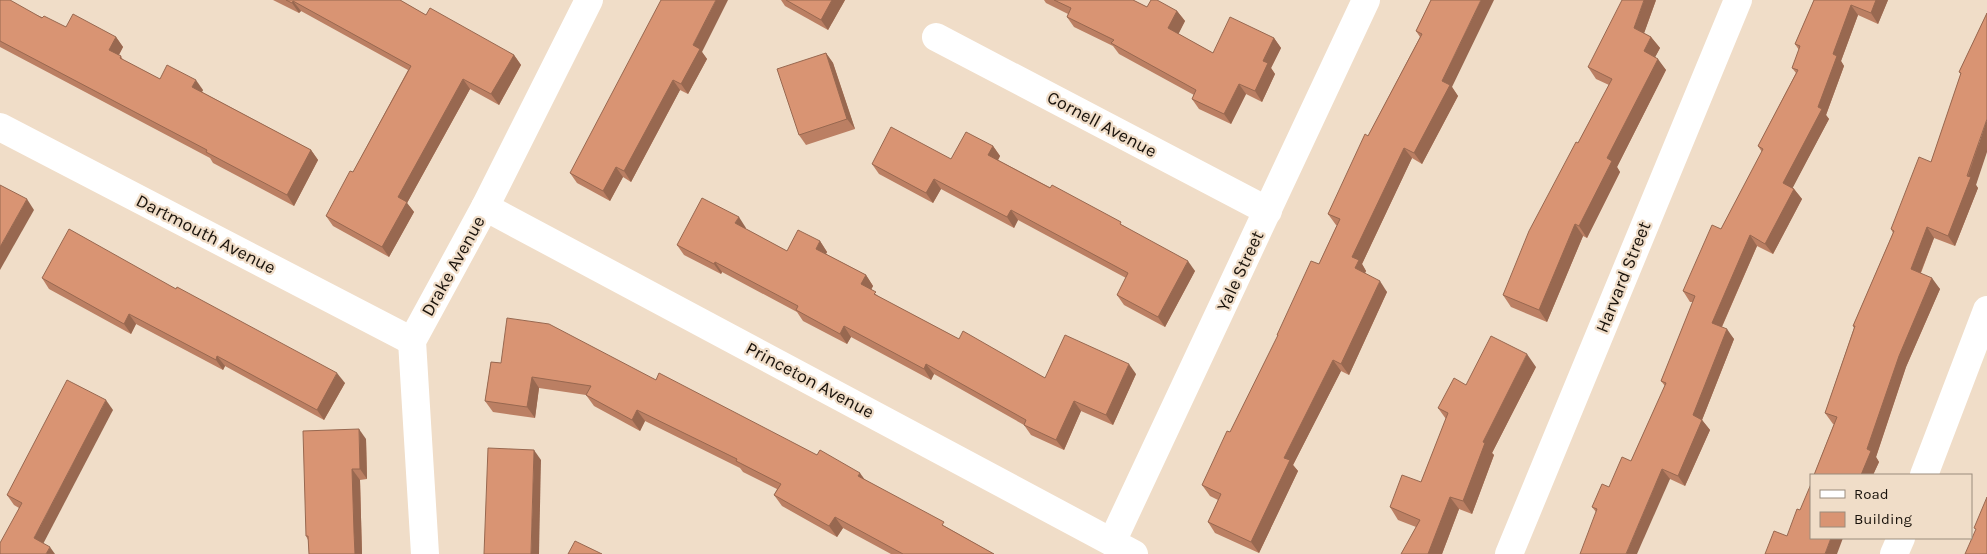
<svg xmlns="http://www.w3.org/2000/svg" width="1987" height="554" font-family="Karla,sans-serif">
<rect width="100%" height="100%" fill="#f0ddc8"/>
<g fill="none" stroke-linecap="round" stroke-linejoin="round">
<g stroke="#fff" stroke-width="28">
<path d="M936,37L1268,211"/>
<path d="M0,127L412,341"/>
<path d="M485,207L1134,554"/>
<path d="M1924,475L1987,310"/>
<path d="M1112,542L1366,0"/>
<path d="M425,554L412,341L485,207L589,0"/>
<path d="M1509,554L1738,0"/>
<path d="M1894,554L1901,538"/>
</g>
</g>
<g fill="#bb7f63">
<path d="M0,0L66,27L116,37L123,47L119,55L121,56L123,60L160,79L203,90L202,92L311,150L318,160L294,206L213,163L210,158L0,47Z"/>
<path d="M273,0H400L426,15L514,55L521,65L499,105L470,89L407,203L414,212L389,257L333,226L326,216L353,172L408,70L301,11L299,13Z"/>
<path d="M781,0H845L828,30L785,6Z"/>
<path d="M1044,0H1133L1147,7L1177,11L1185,21L1178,34L1213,53L1274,38L1281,48L1271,68L1275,74L1262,102L1246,94L1231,124L1199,109L1192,99L1194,95L1119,54L1113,46L1074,27L1067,17L1068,14L1046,3Z"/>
<path d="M1431,0L1452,87L1458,96L1422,164L1412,158L1362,264L1366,271L1365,273L1387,292L1349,375L1341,371L1293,465L1298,471L1259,553L1215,533L1208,522L1218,500L1210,496L1202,485L1230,432L1278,336L1277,335L1319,264L1337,225H1336L1328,214L1368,136L1420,37L1416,31Z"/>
<path d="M1656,0L1644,33L1651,37L1660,48L1655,57L1666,70L1617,167L1620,172L1587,238L1583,236L1547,322L1511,307L1503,295L1578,143L1609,85L1596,79L1588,67Z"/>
<path d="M1814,0H1888L1878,24L1858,15L1841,61L1844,66L1826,115L1829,119L1792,188L1794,189L1802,199L1773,254L1757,246L1722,327L1734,339L1702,420L1710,430L1685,486L1670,479L1596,512L1592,507L1631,461L1665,386L1661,381L1693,302H1690L1683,291L1721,229L1762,152L1758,146L1796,73L1792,68L1799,50L1795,44Z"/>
<path d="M1987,13L1976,185L1978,188L1955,246L1934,238L1921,273L1940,289L1906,367L1876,457L1879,462L1873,475H1814L1834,424H1833L1825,413L1854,328L1853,326L1893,233L1891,229L1931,162L1961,74L1959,72Z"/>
<path d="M702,52L707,59L688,94L680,90L631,182L623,177L610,201L577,183L570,173Z"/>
<path d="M826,53L833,63L855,129L806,145L799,135Z"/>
<path d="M993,146L1000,156L998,160L1124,226L1195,271L1165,327L1124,305L1117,295L1126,278L1018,220L1014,228L941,189L933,203L879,174L872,164L951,159Z"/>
<path d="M746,228L745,229L787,251L820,241L827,252L826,254L866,275L873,286L871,290L879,297L959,339L1045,378L1136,374L1113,425L1081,411L1064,450L1031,435L1024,425L934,374L931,380L851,337L847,344L803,321L797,312L722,272L721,274L684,255L677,245Z"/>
<path d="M42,278L345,383L324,420L225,366L223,370L136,324L131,334L49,289Z"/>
<path d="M491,362L656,380L817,455L864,479L948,528L994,554H891L843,528L837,537L782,506L774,495L777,489L743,472L740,468L645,421L640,431L594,406L586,395L539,388L535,418L493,412L485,401Z"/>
<path d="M1536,367L1492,453L1494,455L1472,514L1459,509L1442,554H1401L1416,527L1398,520L1390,507L1421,482L1446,419L1438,408L1466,385Z"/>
<path d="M113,410L0,554L19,508L14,505L7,495Z"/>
<path d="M366,439L367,479L360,480L362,554H309L308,540L306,536Z"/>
</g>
<g fill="#986850">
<path d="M716,0H728L702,52L707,59L688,94L681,84L693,45Z"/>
<path d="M832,0H845L828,30L821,20Z"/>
<path d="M1481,0H1494L1452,87L1458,96L1422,164L1414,153L1442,81Z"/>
<path d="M1644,0H1656L1642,39L1634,28Z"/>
<path d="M1876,0H1888L1878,24L1871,13Z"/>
<path d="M293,1L301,11L299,13L292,3Z"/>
<path d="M1851,5L1858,15L1841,61L1844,66L1826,115L1829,119L1790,193L1783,183Z"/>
<path d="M1177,11L1185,21L1176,39L1168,28Z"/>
<path d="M116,37L123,47L116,60L109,50Z"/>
<path d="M1651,37L1660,48L1652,63L1644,51Z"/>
<path d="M1274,38L1281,48L1271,68L1275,74L1262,102L1255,91L1263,61Z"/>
<path d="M826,53L833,63L855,129L847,119Z"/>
<path d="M514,55L521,65L499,105L491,94Z"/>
<path d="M1658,59L1666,70L1617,167L1620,172L1587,238L1579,226L1607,158Z"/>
<path d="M463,79L470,89L407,203L414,212L389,257L382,247L398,197Z"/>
<path d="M196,80L203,90L199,97L192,87Z"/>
<path d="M673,80L680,90L631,182L624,171Z"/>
<path d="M1239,84L1246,94L1231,124L1224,114Z"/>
<path d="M1987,119V152L1976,185L1978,188L1955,246L1948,236Z"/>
<path d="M993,146L1000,156L995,166L988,155Z"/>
<path d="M1404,148L1412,158L1362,264L1366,271L1362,279L1355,268L1352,257Z"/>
<path d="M311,150L318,160L294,206L287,195Z"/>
<path d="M616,167L623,177L610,201L603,191Z"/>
<path d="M934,179L941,189L933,203L926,193Z"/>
<path d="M1794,189L1802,199L1773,254L1765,244Z"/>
<path d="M27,199L34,210L0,270V247Z"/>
<path d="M1011,210L1018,220L1014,228L1007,217Z"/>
<path d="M739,217L746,228L743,234L735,223Z"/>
<path d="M1575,224L1583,236L1547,322L1539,310Z"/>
<path d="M1927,227L1934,238L1918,279L1911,269Z"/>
<path d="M1750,235L1757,246L1719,333L1712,323Z"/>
<path d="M820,241L827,252L823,259L816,249Z"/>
<path d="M1188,261L1195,271L1165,327L1158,317Z"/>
<path d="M715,262L722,272L721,274L714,264Z"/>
<path d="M866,275L873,286L868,295L861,284Z"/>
<path d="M1932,278L1940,289L1906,367L1876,457L1879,462L1873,475H1861L1867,449L1899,356Z"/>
<path d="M1380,281L1387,292L1349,375L1341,364Z"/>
<path d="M129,314L136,324L131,334L124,324Z"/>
<path d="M844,326L851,337L847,344L840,334Z"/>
<path d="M1727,329L1734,339L1702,420L1710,430L1685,486L1678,476L1693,415Z"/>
<path d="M1527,354L1536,367L1492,453L1494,455L1472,514L1463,501L1483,442Z"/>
<path d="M217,356L225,366L223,370L216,360Z"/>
<path d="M1333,360L1341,371L1293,465L1298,471L1259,553L1251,542L1284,458Z"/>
<path d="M926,364L934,374L931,380L924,369Z"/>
<path d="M1129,364L1136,374L1113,425L1106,415Z"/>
<path d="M337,373L345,383L324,420L317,410Z"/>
<path d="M532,377L539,388L535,418L527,407Z"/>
<path d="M106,400L113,410L41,548L34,538Z"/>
<path d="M1074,401L1081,411L1064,450L1056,440Z"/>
<path d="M637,410L645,421L640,431L632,420Z"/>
<path d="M359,429L366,439L367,479L360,469Z"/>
<path d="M534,450L541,460L539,554H531Z"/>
<path d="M352,469L360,480L362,554H355L354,532Z"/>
<path d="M1662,469L1670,479L1637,554H1626Z"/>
<path d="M860,473L868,484L858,476Z"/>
<path d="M1450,497L1459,509L1442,554H1428Z"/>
<path d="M835,517L843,528L837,537L829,526Z"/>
<path d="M1831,538H1843L1837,554H1825Z"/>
<path d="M50,547L55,554H46Z"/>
</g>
<g fill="#d99473" stroke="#986850">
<path d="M0,0H10L42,18L44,16L66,27L73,14L116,37L109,50L121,56L120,58L160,79L167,65L196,80L192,87L311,150L287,195L206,152L207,150L0,41Z"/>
<path d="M286,0H400L426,15L430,8L514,55L491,94L463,79L398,197L407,202L382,247L326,216L350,171L353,172L411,66L293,1L292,3Z"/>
<path d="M661,0H716L693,45L700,49L681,84L673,80L624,171L616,167L603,191L570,173Z"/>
<path d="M786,0H832L821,20Z"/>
<path d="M1054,0H1133L1147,7L1151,0H1157L1177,11L1168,28L1213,53L1230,17L1274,38L1263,61L1268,63L1255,91L1239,84L1224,114L1192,99L1196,90L1111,43L1114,40L1067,17L1071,8Z"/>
<path d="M1431,0H1481L1442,81L1450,85L1414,153L1404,148L1352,257L1359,260L1355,268L1380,281L1341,364L1333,360L1284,458L1290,460L1251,542L1208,522L1221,494L1202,485L1227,431L1230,432L1278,335H1277L1311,261L1319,264L1340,219L1328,214L1365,134L1368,136L1422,34L1416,31Z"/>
<path d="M1622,0H1644L1634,28L1651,37L1644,51L1658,59L1607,158L1612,161L1579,226L1575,224L1539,310L1503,295L1529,231L1576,142L1578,143L1612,79L1588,67Z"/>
<path d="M1814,0H1876L1871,13L1851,5L1833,54L1837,56L1818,107L1822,109L1783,183L1794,189L1765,244L1750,235L1712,323L1727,329L1693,415L1702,420L1678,476L1662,469L1626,554H1580L1597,509L1592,507L1602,484L1609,487L1622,457L1631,461L1666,383L1661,381L1695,296L1683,291L1712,225L1721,229L1763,149L1758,146L1798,70L1792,68L1800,46L1795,44Z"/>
<path d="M1987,13V119L1967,176L1971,177L1948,236L1927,227L1911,269L1932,278L1899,356L1867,449L1871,451L1861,475H1814L1837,417L1825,413L1855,326H1853L1894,231L1891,229L1919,157L1931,162L1961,73L1959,72Z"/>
<path d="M826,53L847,119L799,135L777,69Z"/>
<path d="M891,127L951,159L966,132L993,146L988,155L1050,188L1052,185L1121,222L1120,224L1188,261L1158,317L1117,295L1128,273L1011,210L1007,217L934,179L926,193L872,164Z"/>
<path d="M0,185L27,199L0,247Z"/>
<path d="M702,198L739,217L735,223L787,251L798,230L820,241L816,249L866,275L861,284L876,292L874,294L959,339L963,331L1045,378L1065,335L1129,364L1106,415L1074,401L1056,440L1024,425L1026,420L926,364L924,369L844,326L840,334L796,310L798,306L715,262L714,264L677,245Z"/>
<path d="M69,229L176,289L177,287L337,373L317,410L217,356L216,360L129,314L124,324L42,278Z"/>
<path d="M507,318L549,324L656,380L659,373L817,455L820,450L860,473L858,476L944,522L942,525L994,554H903L835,517L829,526L774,495L781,484L736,461L737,459L637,410L632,420L586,395L591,386L532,377L527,407L485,401L491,362L501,363Z"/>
<path d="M1491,336L1527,354L1483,442L1485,443L1463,501L1450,497L1428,554H1401L1420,520L1390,507L1402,475L1421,482L1448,413L1438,408L1454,378L1466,385Z"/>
<path d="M67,380L106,400L34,538L50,547L46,554H0V543L22,503L7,495Z"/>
<path d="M359,429L360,469H352L354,532L355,554H309L308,536H306L303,431Z"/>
<path d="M488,448L534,450L531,554H484Z"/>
<path d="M1811,484V538H1831L1825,554H1765L1774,531L1787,536L1797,509L1800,510Z"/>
<path d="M1987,497V554H1965L1976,529L1974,528Z"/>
<path d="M575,541L602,554H568Z"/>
</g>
<g text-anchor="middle" stroke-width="4.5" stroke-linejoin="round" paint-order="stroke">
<g font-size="18" fill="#19120b" stroke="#f0ddc8">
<text transform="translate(1102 124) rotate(28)" y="6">Cornell Avenue</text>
<text transform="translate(206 234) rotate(27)" y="6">Dartmouth Avenue</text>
<text transform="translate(453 266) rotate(-61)" y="6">Drake Avenue</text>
<text transform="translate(1240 271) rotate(-65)" y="6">Yale Street</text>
<text transform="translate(1623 277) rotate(-68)" y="6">Harvard Street</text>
<text transform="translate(810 380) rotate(28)" y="6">Princeton Avenue</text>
</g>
</g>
<rect x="1810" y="474" width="162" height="65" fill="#f0ddc8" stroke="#9a8c7c"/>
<rect x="1820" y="490" width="25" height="8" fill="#ffffff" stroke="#9a8c7c"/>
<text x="1854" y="499" font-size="15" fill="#19120b">Road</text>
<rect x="1820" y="512" width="25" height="15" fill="#d99473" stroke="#9a8c7c"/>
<text x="1854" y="524" font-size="15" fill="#19120b">Building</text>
</svg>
